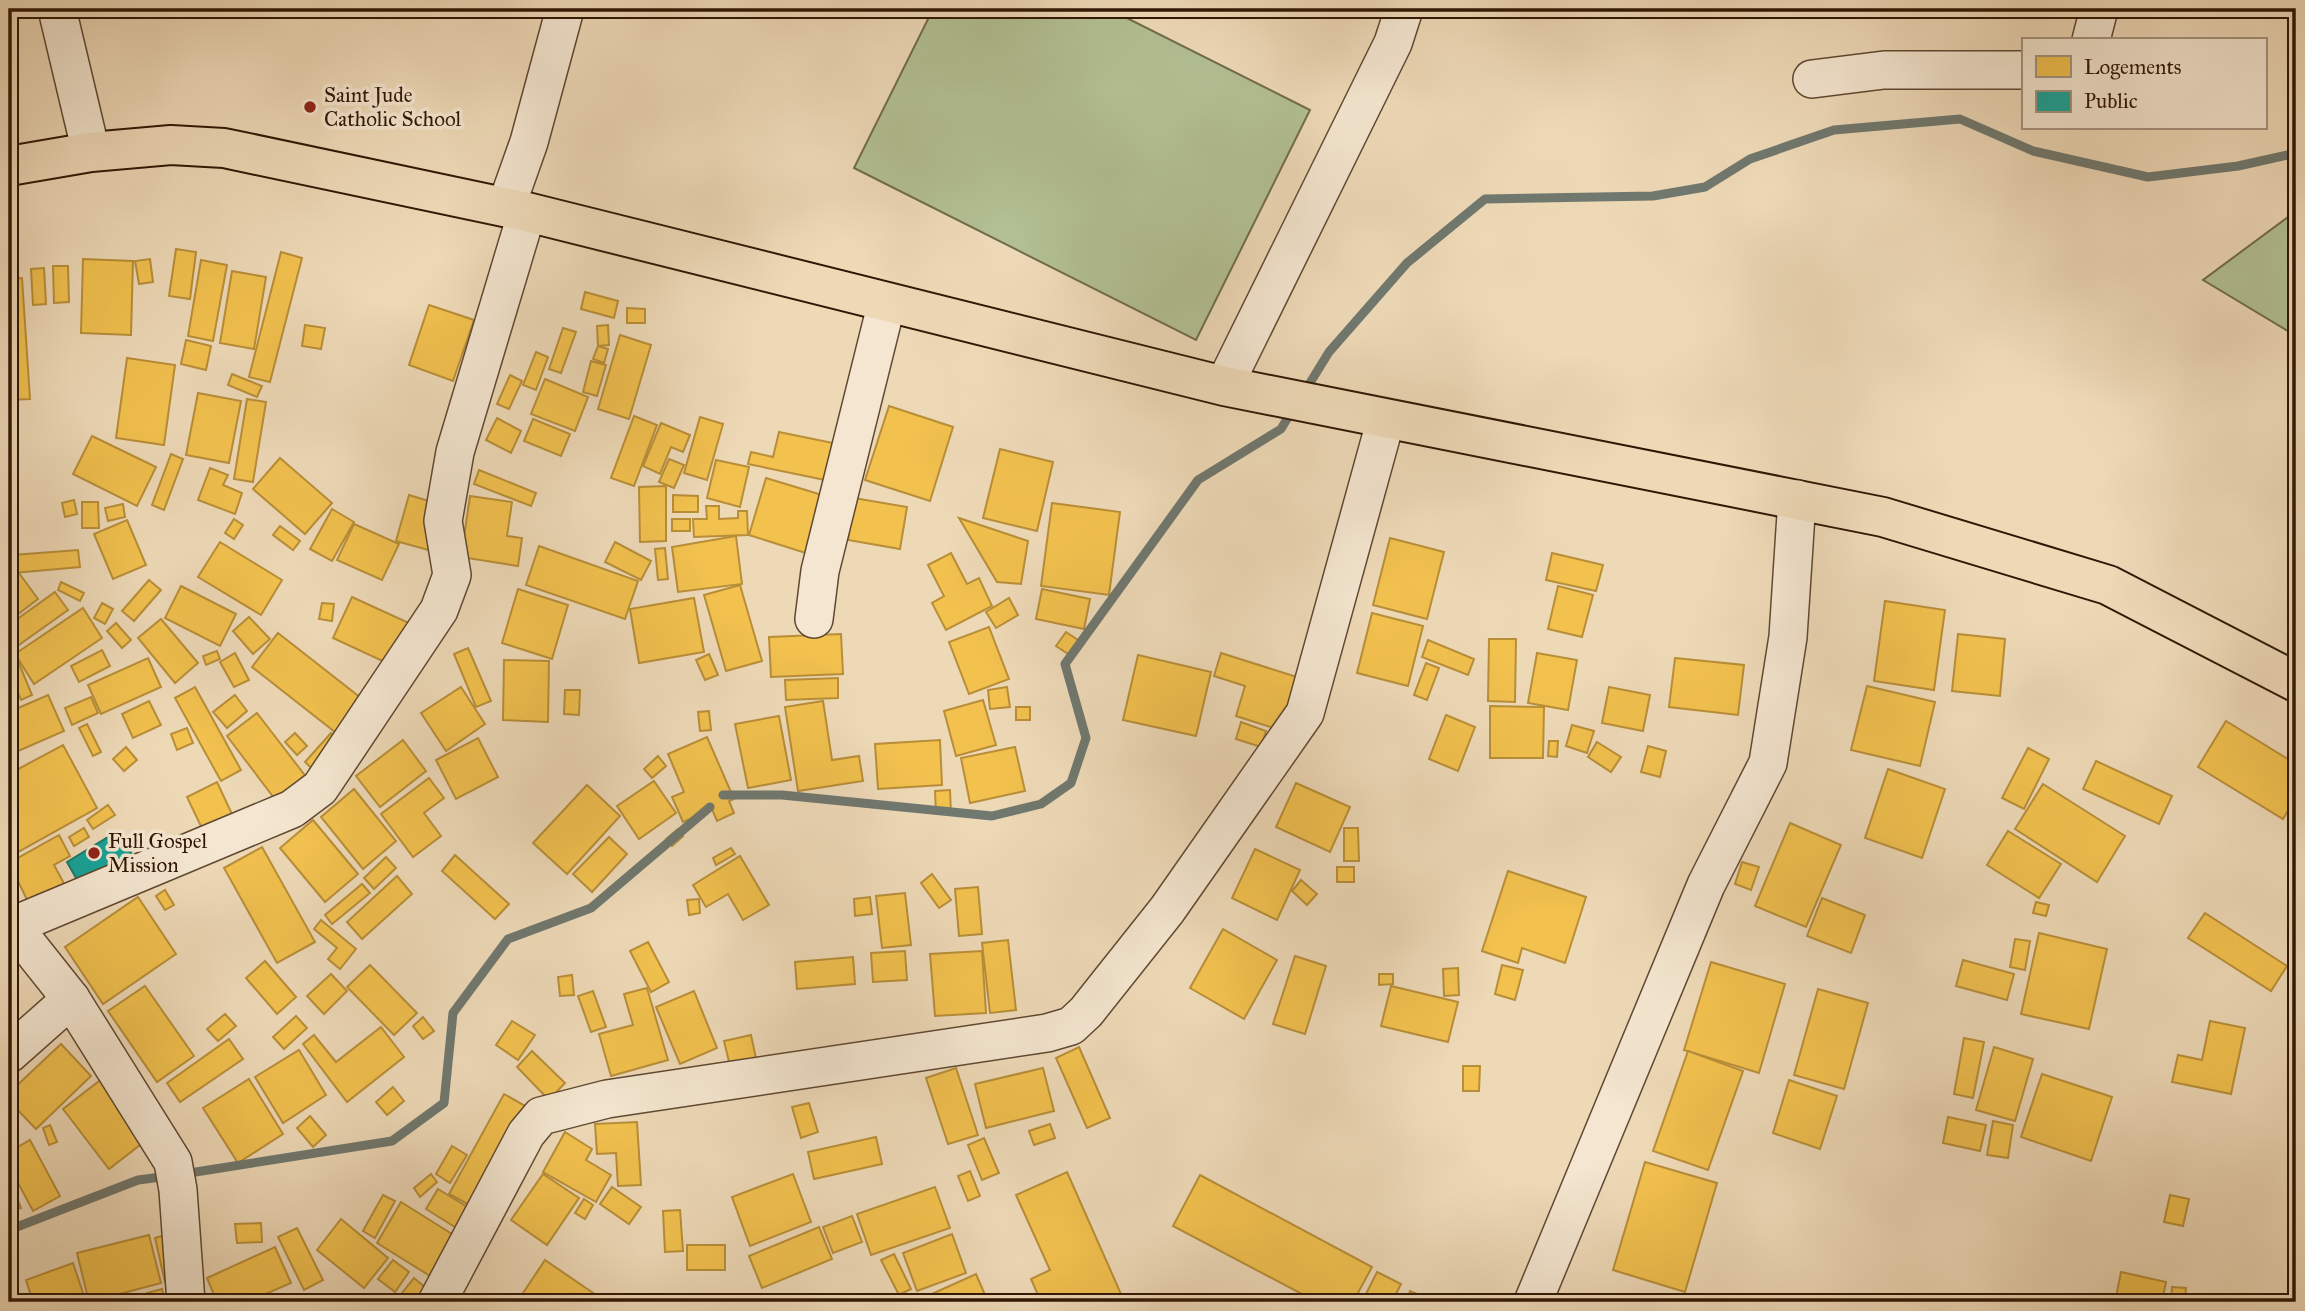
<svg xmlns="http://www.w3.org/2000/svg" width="2305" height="1311" font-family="'IM FELL Great Primer',serif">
<rect width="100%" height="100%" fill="#eed9b7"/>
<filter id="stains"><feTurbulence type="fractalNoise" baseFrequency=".00286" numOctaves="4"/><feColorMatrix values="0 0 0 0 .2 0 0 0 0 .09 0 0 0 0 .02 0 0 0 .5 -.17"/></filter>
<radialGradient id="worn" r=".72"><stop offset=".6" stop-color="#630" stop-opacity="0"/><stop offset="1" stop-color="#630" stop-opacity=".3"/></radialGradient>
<g fill="#b2c093" stroke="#716c4c" stroke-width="2">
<path d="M933,9H1109L1310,110L1196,340L854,168Z"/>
<path d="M2296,211V336L2203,280Z"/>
</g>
<g fill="#f2c14e" stroke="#b88e38" stroke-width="2">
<path d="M176,249L196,252L190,299L169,296Z"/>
<path d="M281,252L302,258L270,382L249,377Z"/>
<path d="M83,259L133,261L131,335L81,333Z"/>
<path d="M150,259L153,282L139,284L135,261Z"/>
<path d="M201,260L227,265L213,341L188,336Z"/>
<path d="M53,266H68L69,302L54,303Z"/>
<path d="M44,268L46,304L33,305L31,269Z"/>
<path d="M232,271L266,277L254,349L220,343Z"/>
<path d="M22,278L30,399L9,400V279Z"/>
<path d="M585,292L618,301L614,318L581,309Z"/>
<path d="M429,305L474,320L453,381L409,365Z"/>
<path d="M627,308L645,309V323H627Z"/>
<path d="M305,325L325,328L321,349L302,346Z"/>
<path d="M608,325L609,345L598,346L597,326Z"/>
<path d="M563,328L576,332L561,373L549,369Z"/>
<path d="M620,335L651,345L629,419L598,409Z"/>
<path d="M186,340L211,346L206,370L181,364Z"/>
<path d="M598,346L608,349L604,363L593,359Z"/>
<path d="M536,352L548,357L536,390L523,385Z"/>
<path d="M127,358L175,365L164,445L116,438Z"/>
<path d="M591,361L606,365L597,396L583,392Z"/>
<path d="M232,374L262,386L257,397L228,385Z"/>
<path d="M510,375L522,381L509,409L497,404Z"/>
<path d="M545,379L588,397L575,431L531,414Z"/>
<path d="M198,393L241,401L229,463L186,455Z"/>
<path d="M247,399L266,402L253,482L234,479Z"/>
<path d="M889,406L953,427L930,501L865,480Z"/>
<path d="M634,416L657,425L634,486L611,478Z"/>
<path d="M700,417L723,424L707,480L684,473Z"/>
<path d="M497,418L521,431L511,453L486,440Z"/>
<path d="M533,419L570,434L561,456L524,441Z"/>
<path d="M661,423L690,435L683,452L671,447L660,474L643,466Z"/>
<path d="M779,432L833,443L825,480L748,464L751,452L773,457Z"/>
<path d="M92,436L156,467L137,506L73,474Z"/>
<path d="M1000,449L1053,462L1037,531L983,518Z"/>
<path d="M171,454L183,459L164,510L152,505Z"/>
<path d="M280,458L332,503L305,534L253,489Z"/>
<path d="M669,459L684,465L674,488L659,482Z"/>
<path d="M716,460L749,467L740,507L707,498Z"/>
<path d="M210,468L228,475L223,485L242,493L235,514L198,500Z"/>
<path d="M479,470L536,493L531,506L474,484Z"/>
<path d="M766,478L832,498L815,556L749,535Z"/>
<path d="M666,486V541L640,542L639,487Z"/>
<path d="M409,495L445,506L432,551L396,541Z"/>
<path d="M673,495L698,496V512H673Z"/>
<path d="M470,496L512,502L507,536L522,538L518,566L461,557Z"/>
<path d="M854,498L907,507L900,549L848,540Z"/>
<path d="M74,500L77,514L65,517L62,503Z"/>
<path d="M82,502H98L99,528H82Z"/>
<path d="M1052,503L1120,512L1109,595L1041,586Z"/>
<path d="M123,504L125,517L108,521L105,508Z"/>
<path d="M706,506H719V519L738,518V511H747L748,535L694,537L693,519H707Z"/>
<path d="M332,509L354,522L332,561L310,549Z"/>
<path d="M959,518L1028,541L1021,584L997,582Z"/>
<path d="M234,519L243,525L234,539L225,533Z"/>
<rect x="672" y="519" width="18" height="12"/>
<path d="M127,520L146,565L113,579L94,534Z"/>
<path d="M354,524L399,544L382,580L337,560Z"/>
<path d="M280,526L300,541L293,550L273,535Z"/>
<path d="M736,536L742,584L678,592L672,547Z"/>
<path d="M1390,538L1444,552L1427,619L1373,605Z"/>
<path d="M220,542L282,580L261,615L198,577Z"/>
<path d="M615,542L651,561L641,580L605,562Z"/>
<path d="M539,546L638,581L625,619L526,585Z"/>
<path d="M665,548L668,579L658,580L655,549Z"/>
<path d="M78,550L80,567L14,573L13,555Z"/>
<path d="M951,553L967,584L979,578L992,606L946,630L932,603L944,596L928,565Z"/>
<path d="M1552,553L1603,565L1596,591L1546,580Z"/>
<path d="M19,573L38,599L9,621V581Z"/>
<path d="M149,580L161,590L134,621L122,611Z"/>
<path d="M61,582L84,593L80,601L58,590Z"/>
<path d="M740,585L762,661L726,671L704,595Z"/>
<path d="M181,586L236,614L220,646L165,618Z"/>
<path d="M1558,586L1593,595L1582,637L1548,629Z"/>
<path d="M518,589L568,605L552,659L502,643Z"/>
<path d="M1042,589L1090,599L1084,629L1036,619Z"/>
<path d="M55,592L68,610L16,647L9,636V625Z"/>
<path d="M352,597L411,624L391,665L333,638Z"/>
<path d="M694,598L704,652L639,663L630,609Z"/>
<path d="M1009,598L1018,615L996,628L986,612Z"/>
<path d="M1885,601L1945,610L1934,690L1874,681Z"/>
<path d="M102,603L113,609L105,624L94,618Z"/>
<path d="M322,603L334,604L332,621L319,619Z"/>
<path d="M83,608L102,638L34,684L15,654Z"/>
<path d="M1372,613L1423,626L1408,686L1357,673Z"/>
<path d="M249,617L270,639L253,654L233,631Z"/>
<path d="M161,619L198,663L175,683L138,638Z"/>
<path d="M116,623L131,640L122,648L107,631Z"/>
<path d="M989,627L1009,679L969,694L949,642Z"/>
<path d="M1066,632L1081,642L1071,656L1056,646Z"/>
<path d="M278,633L375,709L349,743L252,667Z"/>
<path d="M841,634L843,674L771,677L769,637Z"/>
<path d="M1958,634L2005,639L2000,696L1952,691Z"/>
<path d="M1489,639H1516L1515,702L1488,701Z"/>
<path d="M1428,640L1474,659L1468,675L1422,657Z"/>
<path d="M468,648L491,701L476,707L454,654Z"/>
<path d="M102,650L110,666L79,682L71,666Z"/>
<path d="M217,651L220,659L206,665L203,656Z"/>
<path d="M235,653L249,680L234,687L220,662Z"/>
<path d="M1221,653L1300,678L1283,731L1236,716L1245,686L1214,676Z"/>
<path d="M1537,653L1577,660L1568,710L1528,703Z"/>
<path d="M709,654L718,675L705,680L696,660Z"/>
<path d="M1138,655L1211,672L1196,736L1123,720Z"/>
<path d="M148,658L161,687L101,714L88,685Z"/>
<path d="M1675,658L1744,665L1738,715L1669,707Z"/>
<path d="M504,660L549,661L548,722L503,720Z"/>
<path d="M18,661L32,695L21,700L9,671V665Z"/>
<path d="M1426,663L1439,668L1427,700L1414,695Z"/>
<path d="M838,678V698L786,700L785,680Z"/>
<path d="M1867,686L1935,702L1920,766L1851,750Z"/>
<path d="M195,687L241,770L221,781L175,698Z"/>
<path d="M461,687L485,724L446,751L421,713Z"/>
<path d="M1007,687L1010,707L990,709L988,690Z"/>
<path d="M1609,687L1650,695L1643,731L1602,723Z"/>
<path d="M565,690H580L579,715L564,714Z"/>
<path d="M48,695L64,731L9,755V712Z"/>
<path d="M235,695L247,711L227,728L213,712Z"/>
<path d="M91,697L98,713L72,725L65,708Z"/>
<path d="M983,700L996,745L956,756L944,711Z"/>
<path d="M149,701L161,725L133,738L122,714Z"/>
<path d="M823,701L832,760L859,756L863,781L798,791L785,707Z"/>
<path d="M1490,706L1544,707L1543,758H1490Z"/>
<rect x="1016" y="707" width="14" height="13"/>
<path d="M709,711L711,730L700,731L698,712Z"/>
<path d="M257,713L317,791L287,815L227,736Z"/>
<path d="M1446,715L1475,727L1458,771L1429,759Z"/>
<path d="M779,716L791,780L748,788L735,724Z"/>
<path d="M2226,721L2296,764V797L2283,819L2198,767Z"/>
<path d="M1241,722L1266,731L1261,747L1236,739Z"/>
<path d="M87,724L101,752L93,756L79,728Z"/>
<path d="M1572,725L1594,731L1587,753L1566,746Z"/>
<path d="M187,728L193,743L177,750L171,734Z"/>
<path d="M295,733L307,746L297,755L285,742Z"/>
<path d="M331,733L349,750L323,779L305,762Z"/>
<path d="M707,737L734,799L729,801L734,813L717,821L712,809L683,822L672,797L684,792L668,754Z"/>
<path d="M478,738L498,777L456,799L436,760Z"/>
<path d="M403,740L426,771L380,807L356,776Z"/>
<path d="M940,740L942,785L878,789L875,744Z"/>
<path d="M1549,741H1558L1557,757L1548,756Z"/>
<path d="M1597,742L1621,757L1611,772L1588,757Z"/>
<path d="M63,745L97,808L9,857V774Z"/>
<path d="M1648,746L1666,751L1660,777L1641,772Z"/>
<path d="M126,747L137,760L124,771L113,759Z"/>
<path d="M1015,747L1025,791L970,803L961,758Z"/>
<path d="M2028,748L2049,759L2024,809L2002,798Z"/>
<path d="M658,756L666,766L652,778L644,769Z"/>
<path d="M2096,761L2172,796L2159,824L2083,789Z"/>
<path d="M1888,769L1945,789L1922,858L1865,838Z"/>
<path d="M429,778L444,798L424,813L441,836L413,857L381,814Z"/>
<path d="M654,781L676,813L639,839L617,806Z"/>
<path d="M217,782L238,827L208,841L187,797Z"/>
<path d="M1296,783L1350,807L1330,852L1276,827Z"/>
<path d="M2043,784L2125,836L2097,882L2015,829Z"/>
<path d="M587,785L620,816L567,874L533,843Z"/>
<path d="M354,789L396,841L363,869L321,817Z"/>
<path d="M950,790L951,813L936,814L935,791Z"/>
<path d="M108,805L115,815L93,829L87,820Z"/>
<path d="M313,820L358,874L325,902L280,848Z"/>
<path d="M1790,823L1841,845L1806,927L1755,906Z"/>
<path d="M84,828L89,837L74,846L69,837Z"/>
<path d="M1344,828H1358L1359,861H1344Z"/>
<path d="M678,829L683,836L672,846L666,839Z"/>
<path d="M2008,831L2061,864L2039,898L1987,865Z"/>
<path d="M59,835L70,856L54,865L74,902L38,922L9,863Z"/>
<path d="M609,837L627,854L592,892L573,874Z"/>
<path d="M262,847L315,942L277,963L224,868Z"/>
<path d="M731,848L735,854L716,865L713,858Z"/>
<path d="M1255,849L1300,870L1277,920L1232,898Z"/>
<path d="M455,855L509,904L495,919L442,871Z"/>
<path d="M740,856L769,905L743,920L728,894L706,907L693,885Z"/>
<path d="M386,857L396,868L374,889L364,878Z"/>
<path d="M1742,862L1759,867L1751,890L1735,884Z"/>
<rect x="1337" y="867" width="17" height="15"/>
<path d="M1508,871L1586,897L1565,963L1522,948L1518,963L1482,951Z"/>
<path d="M932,874L951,900L939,908L921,883Z"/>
<path d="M397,876L412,894L362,939L347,922Z"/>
<path d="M1301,880L1317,894L1307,905L1292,891Z"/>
<path d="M362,884L370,893L332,924L325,915Z"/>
<path d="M978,887L982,934L959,936L955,889Z"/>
<path d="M165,890L174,905L165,910L156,896Z"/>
<path d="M905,893L911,945L882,948L876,896Z"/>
<path d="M138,897L176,954L103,1004L65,947Z"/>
<path d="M870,897L872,914L855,916L854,899Z"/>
<path d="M1822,898L1865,915L1851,953L1807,936Z"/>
<path d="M699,899L700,913L689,915L687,900Z"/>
<path d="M2036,902L2049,905L2046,916L2033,913Z"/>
<path d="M2205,913L2287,966L2271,991L2188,938Z"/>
<path d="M321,920L356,949L340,969L328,959L337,948L314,929Z"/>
<path d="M1223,929L1277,960L1244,1019L1190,988Z"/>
<path d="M2039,933L2107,949L2089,1029L2021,1014Z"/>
<path d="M2015,939L2030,941L2025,970L2010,967Z"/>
<path d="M1008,940L1016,1010L990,1013L982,943Z"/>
<path d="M648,942L669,982L651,992L630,951Z"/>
<path d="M905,951L907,980L873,982L871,953Z"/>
<path d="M982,951L986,1013L935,1016L930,954Z"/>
<path d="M1295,956L1326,966L1305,1034L1273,1024Z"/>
<path d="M853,957L855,984L797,989L795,962Z"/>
<path d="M1963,960L2014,974L2007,1000L1956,986Z"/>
<path d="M265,961L296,997L277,1014L246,978Z"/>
<path d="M1711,962L1785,984L1759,1073L1684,1050Z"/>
<path d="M370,965L417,1013L394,1035L347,987Z"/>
<path d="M1502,965L1523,970L1515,1000L1495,994Z"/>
<path d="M1458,968L1459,995L1444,996L1443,969Z"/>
<path d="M331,974L347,991L324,1014L307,996Z"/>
<path d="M1379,974H1393V984L1379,985Z"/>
<path d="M572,975L574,995L560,996L558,977Z"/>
<path d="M145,986L194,1056L157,1082L108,1011Z"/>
<path d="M1391,986L1458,1002L1448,1042L1381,1026Z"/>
<path d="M647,988L668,1060L611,1076L599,1034L633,1025L624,994Z"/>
<path d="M1818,989L1868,1003L1844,1089L1794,1075Z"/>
<path d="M593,991L606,1027L591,1032L578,996Z"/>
<path d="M694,991L717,1048L680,1064L656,1007Z"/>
<path d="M225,1014L236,1026L218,1041L207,1029Z"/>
<path d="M296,1016L307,1028L284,1049L273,1037Z"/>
<path d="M423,1017L434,1031L423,1039L413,1026Z"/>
<path d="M512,1021L535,1035L518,1060L496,1045Z"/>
<path d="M2210,1021L2245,1028L2231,1094L2172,1082L2178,1055L2202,1060Z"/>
<path d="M381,1027L404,1057L347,1102L303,1044L314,1035L336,1062Z"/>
<path d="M751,1035L757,1063L731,1070L724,1041Z"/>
<path d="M1964,1038L1984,1042L1973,1098L1954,1094Z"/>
<path d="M229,1039L243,1059L180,1102L167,1083Z"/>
<path d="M61,1044L91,1076L36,1129L9,1101V1093Z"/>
<path d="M1079,1047L1110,1118L1087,1128L1056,1058Z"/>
<path d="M1994,1047L2033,1059L2015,1121L1976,1110Z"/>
<path d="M299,1050L326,1095L283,1123L255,1077Z"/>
<path d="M532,1051L565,1083L549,1100L517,1067Z"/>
<path d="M1688,1051L1743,1071L1708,1170L1653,1151Z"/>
<path d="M1463,1066H1480L1479,1091H1463Z"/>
<path d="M956,1068L978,1135L948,1144L926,1078Z"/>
<path d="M1043,1068L1054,1111L986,1128L975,1084Z"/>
<path d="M2042,1074L2112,1097L2091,1161L2021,1137Z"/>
<path d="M103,1078L149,1138L109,1169L63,1109Z"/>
<path d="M249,1079L283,1134L238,1163L203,1108Z"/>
<path d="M1789,1080L1837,1096L1820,1149L1773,1133Z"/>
<path d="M393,1087L404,1101L387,1115L376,1102Z"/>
<path d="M504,1094L541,1115L486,1214L449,1194Z"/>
<path d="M809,1103L818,1132L801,1138L792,1107Z"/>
<path d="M310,1116L326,1135L313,1147L297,1128Z"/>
<path d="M1948,1117L1986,1125L1980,1151L1943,1143Z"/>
<path d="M1993,1121L2013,1125L2008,1158L1987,1155Z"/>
<path d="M637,1122L641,1185L618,1186L616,1153L597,1154L595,1124Z"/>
<path d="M1050,1124L1055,1138L1034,1145L1029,1131Z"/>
<path d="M50,1125L57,1142L49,1145L43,1128Z"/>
<path d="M565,1132L592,1149L586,1160L611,1175L596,1202L543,1172Z"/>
<path d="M876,1137L882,1164L814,1179L808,1152Z"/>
<path d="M984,1138L999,1173L982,1180L968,1145Z"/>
<path d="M30,1140L60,1196L33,1211L9,1166V1152Z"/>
<path d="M452,1146L467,1155L450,1183L436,1174Z"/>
<path d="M1645,1162L1717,1183L1685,1292L1613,1270Z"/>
<path d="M970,1171L980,1196L968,1201L958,1176Z"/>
<path d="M1067,1172L1121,1294L1104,1302H1041L1031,1279L1050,1270L1016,1195Z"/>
<path d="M431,1174L437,1182L420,1197L414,1188Z"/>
<path d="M543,1174L579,1198L547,1245L511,1220Z"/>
<path d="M793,1174L811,1222L750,1246L732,1197Z"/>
<path d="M1200,1175L1372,1267L1353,1302H1317L1173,1226Z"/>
<path d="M612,1187L641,1207L629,1224L600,1204Z"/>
<path d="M935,1187L950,1228L871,1255L857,1214Z"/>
<path d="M438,1189L487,1219L474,1239L426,1209Z"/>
<path d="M14,1191L21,1208L9,1212V1193Z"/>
<path d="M383,1195L395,1201L375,1238L363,1231Z"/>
<path d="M2170,1195L2189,1199L2183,1226L2164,1222Z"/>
<path d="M584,1199L593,1205L585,1219L575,1213Z"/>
<path d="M401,1202L468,1244L443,1284L377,1243Z"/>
<path d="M680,1210L683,1251L665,1252L663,1211Z"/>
<path d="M852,1216L862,1242L833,1253L823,1227Z"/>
<path d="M341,1219L388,1258L364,1288L317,1250Z"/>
<path d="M261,1223L262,1242L237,1243L235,1224Z"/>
<path d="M819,1227L832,1259L762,1288L749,1256Z"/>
<path d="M297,1228L323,1280L304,1290L278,1237Z"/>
<path d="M172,1233L182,1278L165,1282L155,1238Z"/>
<path d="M952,1234L966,1273L917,1291L903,1253Z"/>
<path d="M149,1235L161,1283L89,1302L77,1253Z"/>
<rect x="687" y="1245" width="38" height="25"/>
<path d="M275,1247L291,1283L247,1302H217L207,1278Z"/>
<path d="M894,1254L911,1289L899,1295L881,1260Z"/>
<path d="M393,1260L409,1272L395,1292L378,1279Z"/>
<path d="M545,1260L599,1297L596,1302H517Z"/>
<path d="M73,1263L86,1302H33L26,1280Z"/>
<path d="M1377,1272L1401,1284L1392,1302H1362Z"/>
<path d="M2121,1272L2166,1282L2162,1302H2115Z"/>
<path d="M976,1274L988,1302H928L925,1297Z"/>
<path d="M414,1278L443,1302H395Z"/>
<path d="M2172,1287L2186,1288L2185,1302H2171Z"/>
<path d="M162,1289L164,1297L149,1301L147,1293Z"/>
<path d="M1410,1291L1436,1302H1406Z"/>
</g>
<path fill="#17a398" stroke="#1e796c" stroke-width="2" d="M118,831L140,868L88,899L67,862Z"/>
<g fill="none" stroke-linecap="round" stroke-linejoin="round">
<g stroke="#70786f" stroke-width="9">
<path d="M1305,391L1329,352L1407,263L1485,199L1653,196L1705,187L1750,159L1834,130L1960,119L2033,151L2148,177L2238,166L2296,153"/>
<path d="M723,795H782L992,816L1041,804L1071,783L1086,738L1065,664L1198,480L1281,429L1293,409"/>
<path d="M183,1174L392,1141L444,1103L453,1013L508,939L591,908L710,807"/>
<path d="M9,1230L138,1180L169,1176"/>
</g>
<defs>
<g id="street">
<path d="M57,9L91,152"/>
<path d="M2091,40L2099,9"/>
<path d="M1812,79L1884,70H2023"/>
<path d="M506,207L529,142L565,9"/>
<path d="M1224,386L1393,43L1404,9"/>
<path d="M814,619L820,571L887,302"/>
<path d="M9,921L71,999L173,1162L178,1190L186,1302"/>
<path d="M12,926L292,809L320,788L439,610L452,575L443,521L455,452L527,212"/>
<path d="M9,1054L71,999"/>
<path d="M437,1302L526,1134L541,1116L607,1099L1047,1033L1071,1026L1086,1012L1167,910L1305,713L1386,419"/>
<path d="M1533,1302L1706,885L1768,763L1788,637L1797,499"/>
</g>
<path id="highway" d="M9,166L91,152L171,145L224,148L527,212L1224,386L1883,517L2108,585L2296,682"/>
</defs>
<use href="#street" stroke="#604832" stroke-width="40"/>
<use href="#highway" stroke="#301705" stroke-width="42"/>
<use href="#street" stroke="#f4e6d0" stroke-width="37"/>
<use href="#highway" stroke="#eed9b7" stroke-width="38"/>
</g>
<g fill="#8f2418" stroke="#f4e6d0" stroke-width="2.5">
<circle cx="310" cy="107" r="7"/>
<circle cx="94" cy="853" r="7"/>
</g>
<g text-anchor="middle" stroke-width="7" stroke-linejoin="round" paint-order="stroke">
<g font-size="21" fill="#301705" stroke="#f4e6d0" text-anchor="start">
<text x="324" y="102">Saint Jude<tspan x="324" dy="24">Catholic School</tspan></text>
<text x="108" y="848">Full Gospel<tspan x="108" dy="24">Mission</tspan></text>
</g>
</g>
<rect width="2305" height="1311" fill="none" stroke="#eed9b7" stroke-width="35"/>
<rect x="10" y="10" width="2284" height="1290" fill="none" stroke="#301705" stroke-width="3.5"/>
<rect x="18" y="18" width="2270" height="1276" fill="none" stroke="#301705" stroke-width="2"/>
<rect x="2022" y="38" width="245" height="91" fill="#f4e6d0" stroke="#a6937f" stroke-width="2"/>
<rect x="2036" y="56" width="35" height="21" fill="#f2c14e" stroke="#a6937f" stroke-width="2"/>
<text x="2084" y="74" font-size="21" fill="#301705">Logements</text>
<rect x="2036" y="91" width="35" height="21" fill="#17a398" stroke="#a6937f" stroke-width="2"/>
<text x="2084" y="108" font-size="21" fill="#301705">Public</text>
<rect width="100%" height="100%" filter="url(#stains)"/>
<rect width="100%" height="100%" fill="url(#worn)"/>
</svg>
